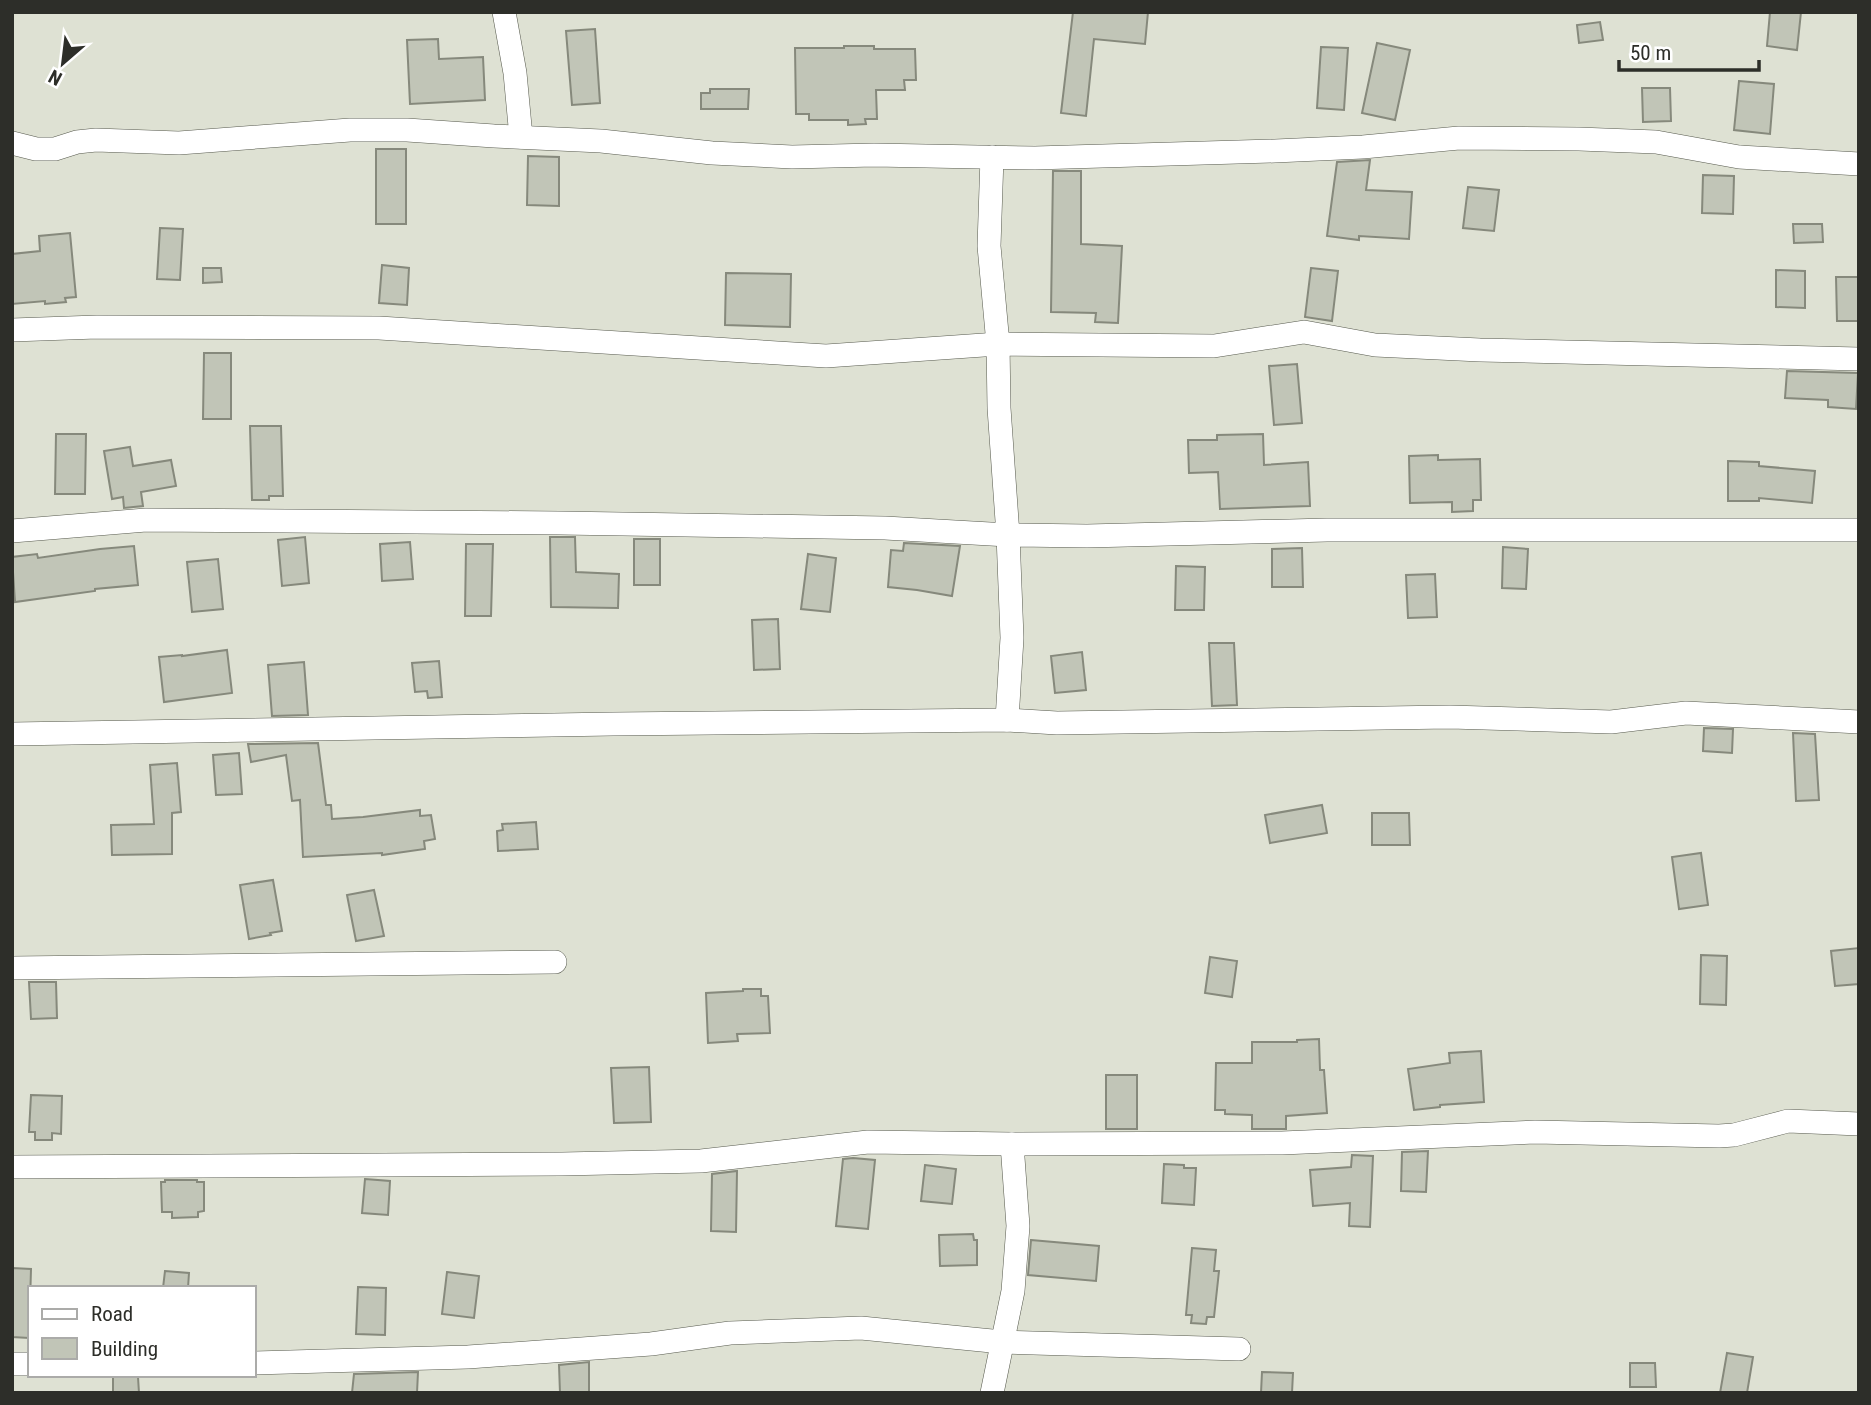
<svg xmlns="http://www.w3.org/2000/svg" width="1871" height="1405" font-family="'Roboto Condensed',sans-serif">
<rect width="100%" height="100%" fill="#dee1d3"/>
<g fill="#c1c5b7" stroke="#86897c" stroke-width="2">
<path d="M1073,12H1148L1145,44L1094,39L1086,116L1061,113Z"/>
<path d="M1770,12H1801L1797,50L1767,46Z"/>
<path d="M1600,22L1603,40L1579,43L1577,25Z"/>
<path d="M595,29L600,103L572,105L566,31Z"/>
<path d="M438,39L439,59L483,57L485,100L410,104L407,40Z"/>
<path d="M1377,43L1410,50L1395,120L1362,113Z"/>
<path d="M844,46H874V49H915L916,80H904L905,90H876L877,119H865L866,124L848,125V120H809V114H796L795,48H844Z"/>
<path d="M1321,47L1348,48L1344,110L1317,108Z"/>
<path d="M1739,81L1774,84L1770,134L1734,130Z"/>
<path d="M1642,88H1670L1671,121L1643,122Z"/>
<path d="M710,89H749L748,109H701V93H710Z"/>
<rect x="376" y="149" width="30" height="75"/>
<path d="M528,156L559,157V206L527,205Z"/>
<path d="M1370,160L1366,190L1412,192L1409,239L1359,236V240L1327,236L1337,162Z"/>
<path d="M1053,171H1081V244L1122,246L1118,323L1095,322L1096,313L1051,312Z"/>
<path d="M1703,175L1734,176L1733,214L1702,213Z"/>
<path d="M1468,187L1499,190L1494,231L1463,228Z"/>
<path d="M1793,224H1822L1823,242L1794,243Z"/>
<path d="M160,228L183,229L180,280L157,279Z"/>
<path d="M70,233L76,297L65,298L66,302L45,304V301L12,304V254L40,251L39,236Z"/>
<path d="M382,265L409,268L407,305L379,303Z"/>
<path d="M203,268H221L222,282L203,283Z"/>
<path d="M1311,268L1338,271L1332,321L1305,317Z"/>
<path d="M1776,270L1805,271V308L1776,307Z"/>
<path d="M726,273L791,274L790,327L725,325Z"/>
<path d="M1836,277H1859V321H1837Z"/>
<path d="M204,353H231V419H203Z"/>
<path d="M1297,364L1302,423L1274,425L1269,366Z"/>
<path d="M1787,371L1858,373L1856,409L1828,407V400L1785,398Z"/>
<path d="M250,426H281L283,496H269V500H252Z"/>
<path d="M56,434H86L85,494H55Z"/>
<path d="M1263,434L1264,465L1308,462L1310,506L1220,509L1218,472L1189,473L1188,440H1217V435Z"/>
<path d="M130,447L133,466L171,460L176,486L141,492L143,506L124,508L123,497L112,499L104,451Z"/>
<path d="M1438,455V460L1480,459L1481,500H1473V511L1452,512V502L1410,503L1409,456Z"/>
<path d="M1728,461L1759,462V466L1815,471L1812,503L1759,498V501H1728Z"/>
<path d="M305,537L309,583L282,586L278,540Z"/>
<path d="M550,537H575L576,572L619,574L618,608L551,607Z"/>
<rect x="634" y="539" width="26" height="46"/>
<path d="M410,542L413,579L382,581L380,544Z"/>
<path d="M904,543L960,546L952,596L917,590L888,587L891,550L903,551Z"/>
<path d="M466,544H493L491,616H465Z"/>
<path d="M134,546L138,585L95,589V591L15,602L12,557L37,554L38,558L100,549Z"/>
<path d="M1503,547L1528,549L1526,589L1502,588Z"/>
<path d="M1302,548L1303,587H1272V549Z"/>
<path d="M808,554L836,558L830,612L801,609Z"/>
<path d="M218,559L223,609L192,612L187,562Z"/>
<path d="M1176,566L1205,567L1204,610H1175Z"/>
<path d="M1435,574L1437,617L1408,618L1406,575Z"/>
<path d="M778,619L780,669L754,670L752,620Z"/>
<path d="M1209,643H1234L1237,705L1212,706Z"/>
<path d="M227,650L232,693L164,702L159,657L182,655V656Z"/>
<path d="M1082,652L1086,690L1055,693L1051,656Z"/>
<path d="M439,661L442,697L428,698L427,691L415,692L412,663Z"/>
<path d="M304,662L308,715L272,716L268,665Z"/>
<path d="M1704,728L1733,729L1732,753L1703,751Z"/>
<path d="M1793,733L1815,734L1819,800L1796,801Z"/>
<path d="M318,743L326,805H331L332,819L363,817L420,810V816L431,815L435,839L424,841L425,849L382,855V853L303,857L300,800L292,801L286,755L251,762L248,744Z"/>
<path d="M239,753L242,794L216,795L213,755Z"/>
<path d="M177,763L181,812L172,813V854L112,855L111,825L154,824L150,765Z"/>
<path d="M1322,805L1327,833L1270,843L1265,815Z"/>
<path d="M1372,813H1409L1410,845H1372Z"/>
<path d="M536,822L538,849L498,851L497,831L503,830L502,824Z"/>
<path d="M1701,853L1708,905L1679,909L1672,857Z"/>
<path d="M273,880L282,931L270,933L271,935L249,939L240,885Z"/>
<path d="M374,890L384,936L356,941L347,895Z"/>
<path d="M1859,948V984L1835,986L1831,951Z"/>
<path d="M1701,955L1727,956L1726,1005L1700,1004Z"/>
<path d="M1210,957L1237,961L1232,997L1205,993Z"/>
<path d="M29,982H56L57,1018L31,1019Z"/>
<path d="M743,989H761V996H768L770,1033L737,1034L738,1041L708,1043L706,993L743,991Z"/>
<path d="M1319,1039L1320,1070H1324L1327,1113L1286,1116V1129H1252V1115L1225,1114V1110H1215L1216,1063H1252V1042H1297V1040Z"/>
<path d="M1481,1051L1484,1102L1440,1105V1107L1414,1110L1408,1069L1450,1063L1449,1053Z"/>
<path d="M649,1067L651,1122L614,1123L611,1068Z"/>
<rect x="1106" y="1075" width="31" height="54"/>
<path d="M31,1095L62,1096L61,1134L52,1133V1140H35V1132H29Z"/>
<path d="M1428,1151L1426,1192L1401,1191L1402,1152Z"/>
<path d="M1352,1155L1373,1156L1370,1227L1349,1226L1350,1203L1313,1206L1310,1170L1351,1167Z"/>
<path d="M853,1158L875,1160L868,1229L836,1226L843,1159Z"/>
<path d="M1164,1164L1184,1165V1168H1196L1194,1205L1162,1203Z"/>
<path d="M925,1165L956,1169L952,1204L921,1201Z"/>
<path d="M737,1171L736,1232L711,1231L712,1174Z"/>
<path d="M365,1179L390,1181L388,1215L362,1213Z"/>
<path d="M165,1180H197V1182H204V1211L198,1212V1217L172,1218V1212H162L161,1182H165Z"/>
<path d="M973,1234L974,1240H977V1265L940,1266L939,1235Z"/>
<path d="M1031,1240L1099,1246L1096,1281L1028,1275Z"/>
<path d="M1192,1248L1216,1250L1214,1271H1219L1214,1317H1207L1206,1324L1191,1323L1192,1315H1186Z"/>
<path d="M12,1268L31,1269L29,1338L12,1337Z"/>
<path d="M165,1271L189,1273L188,1288H163Z"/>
<path d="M447,1272L479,1276L474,1318L442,1314Z"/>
<path d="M358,1287L386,1288L385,1335L356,1334Z"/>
<path d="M1727,1353L1753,1357L1747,1393H1720Z"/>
<path d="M589,1362V1393H560L559,1365Z"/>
<path d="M1630,1363H1655L1656,1387H1630Z"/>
<path d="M418,1372L417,1393H352L354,1374Z"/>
<path d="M1262,1372L1293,1373L1292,1393H1261Z"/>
<path d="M113,1377H138L139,1393H113Z"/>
</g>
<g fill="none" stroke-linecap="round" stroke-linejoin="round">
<defs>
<g id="minor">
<path d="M504,12L515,73L521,137"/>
<path d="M12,143L36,149H55L77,142L96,140L179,143L350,130H407L494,136L601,141L712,153L792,157L874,155L1035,158L1275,151L1363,147L1459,138L1579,139L1656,142L1739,157L1859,164"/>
<path d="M12,330L97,327L379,328L826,356L998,344L1214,346L1304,332L1375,345L1480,350L1859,359"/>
<path d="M12,531L146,520L560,523L885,528L1008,535L999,408L998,344L989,246L992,157"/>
<path d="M1007,720L1012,638L1008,535L1087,536L1327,530H1859"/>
<path d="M12,734L613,724L1007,720L1057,723L1450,717L1611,722L1686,713L1859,722"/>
<path d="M12,968L555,962"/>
<path d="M12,1167L562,1164L701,1161L868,1142L1012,1144"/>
<path d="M254,1363L468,1357L651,1344L730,1333L861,1328L1002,1342L1239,1349"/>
<path d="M12,1364H30"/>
<path d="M992,1393L1013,1291L1018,1226L1012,1144L1282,1143L1535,1132L1719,1136L1734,1135L1788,1121L1859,1124"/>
</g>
</defs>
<use href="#minor" stroke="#575a4e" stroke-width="24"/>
<use href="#minor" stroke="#fff" stroke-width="23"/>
</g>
<rect width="1871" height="1405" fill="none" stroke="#2d2e29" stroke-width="28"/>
<rect x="28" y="1286" width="228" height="91" fill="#ffffff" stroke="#ababa9" stroke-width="2"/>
<rect x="42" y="1309" width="35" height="10" fill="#ffffff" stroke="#ababa9" stroke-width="2"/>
<text x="91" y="1321" font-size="21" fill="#2d2e29">Road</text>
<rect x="42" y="1338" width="35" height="21" fill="#c1c5b7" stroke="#ababa9" stroke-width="2"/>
<text x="91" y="1356" font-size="21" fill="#2d2e29">Building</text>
<g transform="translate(63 63) rotate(208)" stroke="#ffffff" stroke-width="5" paint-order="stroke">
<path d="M0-5L12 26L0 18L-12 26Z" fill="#2d2e29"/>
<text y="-10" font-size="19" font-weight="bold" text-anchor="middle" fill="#2d2e29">N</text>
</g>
<path d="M1619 60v10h140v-10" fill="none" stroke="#2d2e29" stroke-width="3.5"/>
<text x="1630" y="60" font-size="21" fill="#2d2e29" stroke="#ffffff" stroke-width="5" paint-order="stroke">50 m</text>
</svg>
